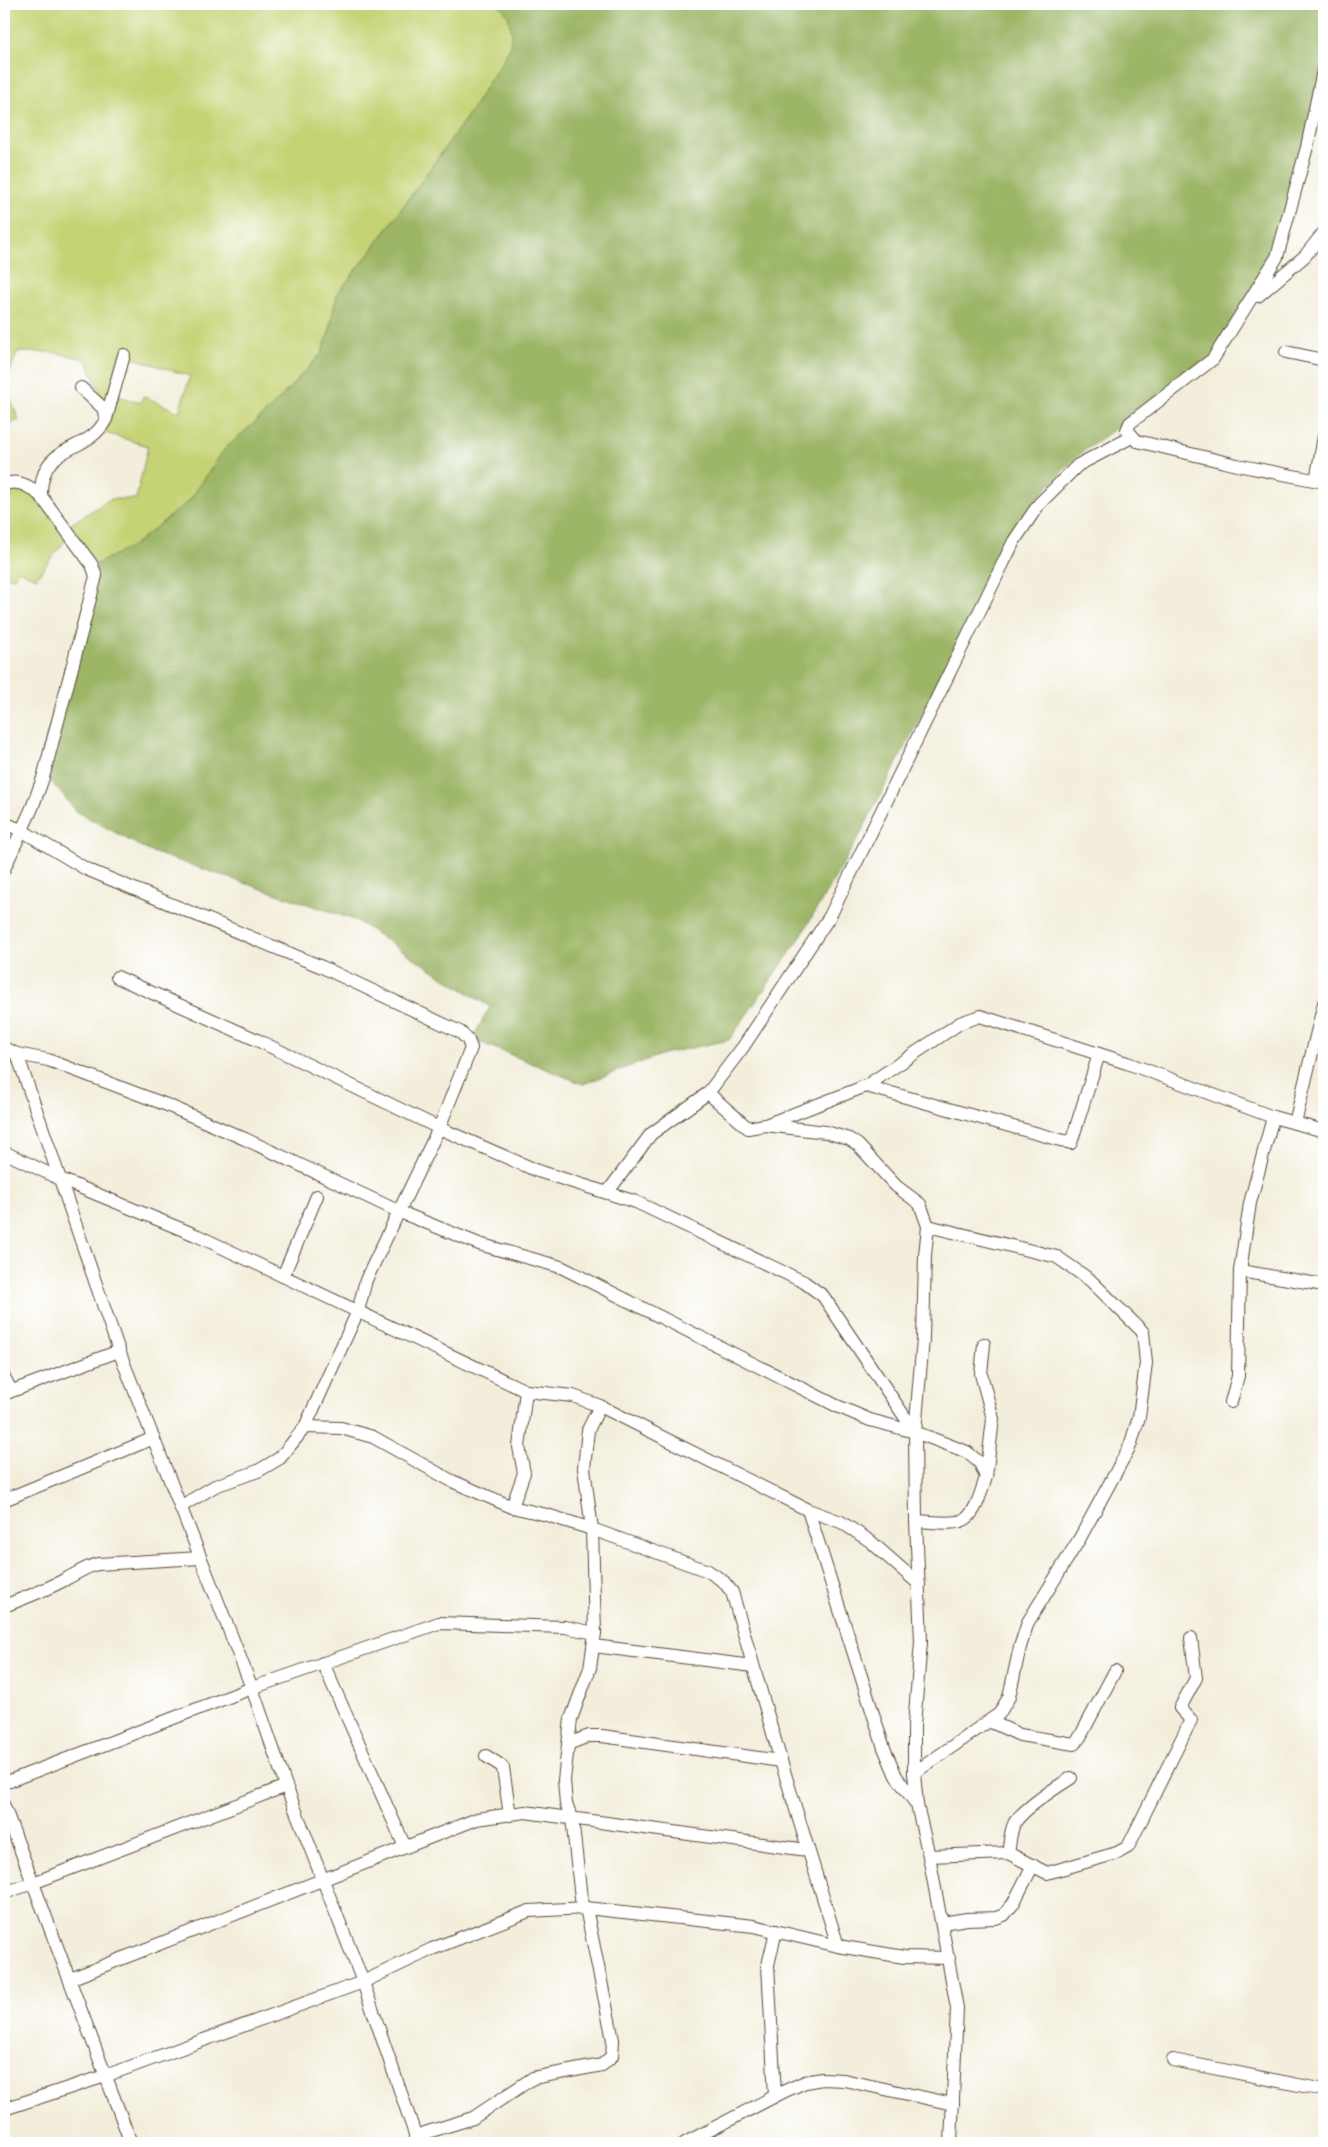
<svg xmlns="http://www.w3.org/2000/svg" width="1328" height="2147" font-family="'Comic Neue',sans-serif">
<rect width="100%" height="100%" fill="#fff"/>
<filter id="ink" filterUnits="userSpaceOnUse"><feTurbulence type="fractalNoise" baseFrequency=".02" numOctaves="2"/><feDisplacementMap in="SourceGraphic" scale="10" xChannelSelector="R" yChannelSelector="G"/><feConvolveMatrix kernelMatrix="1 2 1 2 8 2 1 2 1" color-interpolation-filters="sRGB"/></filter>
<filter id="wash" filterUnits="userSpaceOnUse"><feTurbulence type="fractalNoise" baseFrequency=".0096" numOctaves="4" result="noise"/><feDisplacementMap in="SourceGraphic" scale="20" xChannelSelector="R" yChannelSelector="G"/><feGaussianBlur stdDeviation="1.12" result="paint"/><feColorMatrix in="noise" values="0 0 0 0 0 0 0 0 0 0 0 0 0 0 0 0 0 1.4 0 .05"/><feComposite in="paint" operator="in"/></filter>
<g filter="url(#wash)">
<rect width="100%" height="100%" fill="#f3eedb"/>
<g fill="#c5d375" stroke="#807e4a">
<path d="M4,4H499L508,15L512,34L509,50L469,114L370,253L337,294L329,333L322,353L271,408L223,451L190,500L134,545L97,564L68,526L110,499H136L148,446L106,433L116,396L141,402L143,396L179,412L190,376L120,354L106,407L86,359L51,352H17L5,386L19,420L4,427Z"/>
<path d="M4,484L33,492L67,538L36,578L18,570L14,578L4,576Z"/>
</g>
<path fill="#9cb566" stroke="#6c7042" d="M499,4H1324V65L1277,258L1212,359L1076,457L1038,498L1004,554L861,833L798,941L729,1040L663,1054L583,1084L472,1039L490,1007L355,920L149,851L76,811L38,766L97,564L134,545L190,500L223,451L271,408L322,353L329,333L337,294L370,253L469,114L509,50L512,34L508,15Z"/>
</g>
<g filter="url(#ink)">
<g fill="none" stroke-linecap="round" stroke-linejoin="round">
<defs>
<g id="minor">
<path d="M1324,66L1307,147L1277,257L1213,359L1130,423L1127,430L1137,441L1237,465L1324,482"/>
<path d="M1258,296L1305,256L1324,232"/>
<path d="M1286,352L1324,360"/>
<path d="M106,419L124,355"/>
<path d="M1316,480L1324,437"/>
<path d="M4,485C17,478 31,487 41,496"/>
<path d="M4,823L21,830L86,869L322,967L460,1032L468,1040L471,1048L439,1128L366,1280L358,1311L305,1427L280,1458L258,1471L215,1486L180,1507"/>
<path d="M4,869L32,808L43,778L96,576L92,565L41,496C40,440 88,456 106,419L103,408L81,388"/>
<path d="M117,977L257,1040L439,1128L538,1171L636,1202L804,1282L823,1296L915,1432"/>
<path d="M4,1048L17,1054L48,1060L167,1105L245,1139L400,1212L479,1244L561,1267L837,1406L870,1420L915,1432L967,1452L980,1463L986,1477C970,1529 967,1524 916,1521"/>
<path d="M17,1054L119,1351L252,1688L286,1786L363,1982L418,2143"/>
<path d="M866,1086L1071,1143L1099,1054"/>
<path d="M708,1093L748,1128L765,1125L866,1086L960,1023L980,1016L1127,1063L1273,1117L1324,1131"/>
<path d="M1295,1123L1324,1003"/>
<path d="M765,1125L826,1132L849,1139L858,1145L896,1186L920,1204L928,1226L925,1255L923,1339L915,1432L916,1521L921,1642L914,1725V1773L917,1805L929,1856L957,2008L951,2143"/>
<path d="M4,1152L60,1179L198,1236L526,1391L573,1396L600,1406L808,1510L841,1522L870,1541L919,1584"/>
<path d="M607,1193L651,1134L708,1093L743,1047L830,916L1014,541L1039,504L1078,465L1132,437"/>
<path d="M1240,1271L1324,1285"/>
<path d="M283,1276L317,1196"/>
<path d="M984,1344L981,1374L993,1419L986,1477"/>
<path d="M4,1377L11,1390"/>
<path d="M4,1394L119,1351"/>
<path d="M1231,1402L1238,1376L1240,1271L1250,1203L1273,1117"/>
<path d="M305,1427L341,1428L373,1437L452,1481L512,1507L547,1515L592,1529L708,1571L723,1581L732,1592L781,1761L838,1946"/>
<path d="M4,1500L154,1438"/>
<path d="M512,1507L524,1473L519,1447L526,1391"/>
<path d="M808,1510L884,1748L896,1776L917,1805"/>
<path d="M4,1606C25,1598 46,1590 66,1579C78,1573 85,1567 98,1564L200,1558"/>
<path d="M594,1646L753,1666"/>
<path d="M323,1663L405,1847"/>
<path d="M989,1721L1020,1735L1074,1744L1080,1737L1115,1671"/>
<path d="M568,1744L589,1736H602L781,1761"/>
<path d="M486,1756L500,1765L503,1768L510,1815"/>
<path d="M914,1773L999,1714L1009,1697L1020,1647L1028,1622L1080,1538L1130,1446L1139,1417L1146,1363L1143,1332L1090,1280L1057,1257L928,1226"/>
<path d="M4,1783L252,1688L439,1623L565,1627L595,1633"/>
<path d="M4,1806L131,2143"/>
<path d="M1008,1853C1010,1844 1010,1830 1015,1822C1026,1807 1055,1788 1071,1778"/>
<path d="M929,1856L1008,1853L1047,1873L1117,1853L1128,1847L1191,1720L1180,1708L1196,1678L1191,1638"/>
<path d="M4,1893L33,1883L286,1786"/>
<path d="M582,1907L572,1818L566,1804L564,1780L571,1719L590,1668L595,1633L592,1529L584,1468L588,1430L600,1406"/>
<path d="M942,1923L967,1919L996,1918L1004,1915L1013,1904L1033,1865"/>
<path d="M70,1979L477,1819L525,1812L807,1850"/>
<path d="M1173,2060L1324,2090"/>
<path d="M775,2096L768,1965L776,1931"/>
<path d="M4,2109L105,2076L363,1982L432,1949L529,1911L586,1908L754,1926L838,1946L904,1957L949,1958"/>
<path d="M415,2136L473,2118L533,2078L602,2065L612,2056L613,2040L586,1908"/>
<path d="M685,2143L785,2091L805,2082L822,2079L844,2080L953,2104"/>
</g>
</defs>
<use href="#minor" stroke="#57473a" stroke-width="14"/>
<use href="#minor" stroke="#fff" stroke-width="12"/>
</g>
</g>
<rect width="1328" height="2147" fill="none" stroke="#fff" stroke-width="20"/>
</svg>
